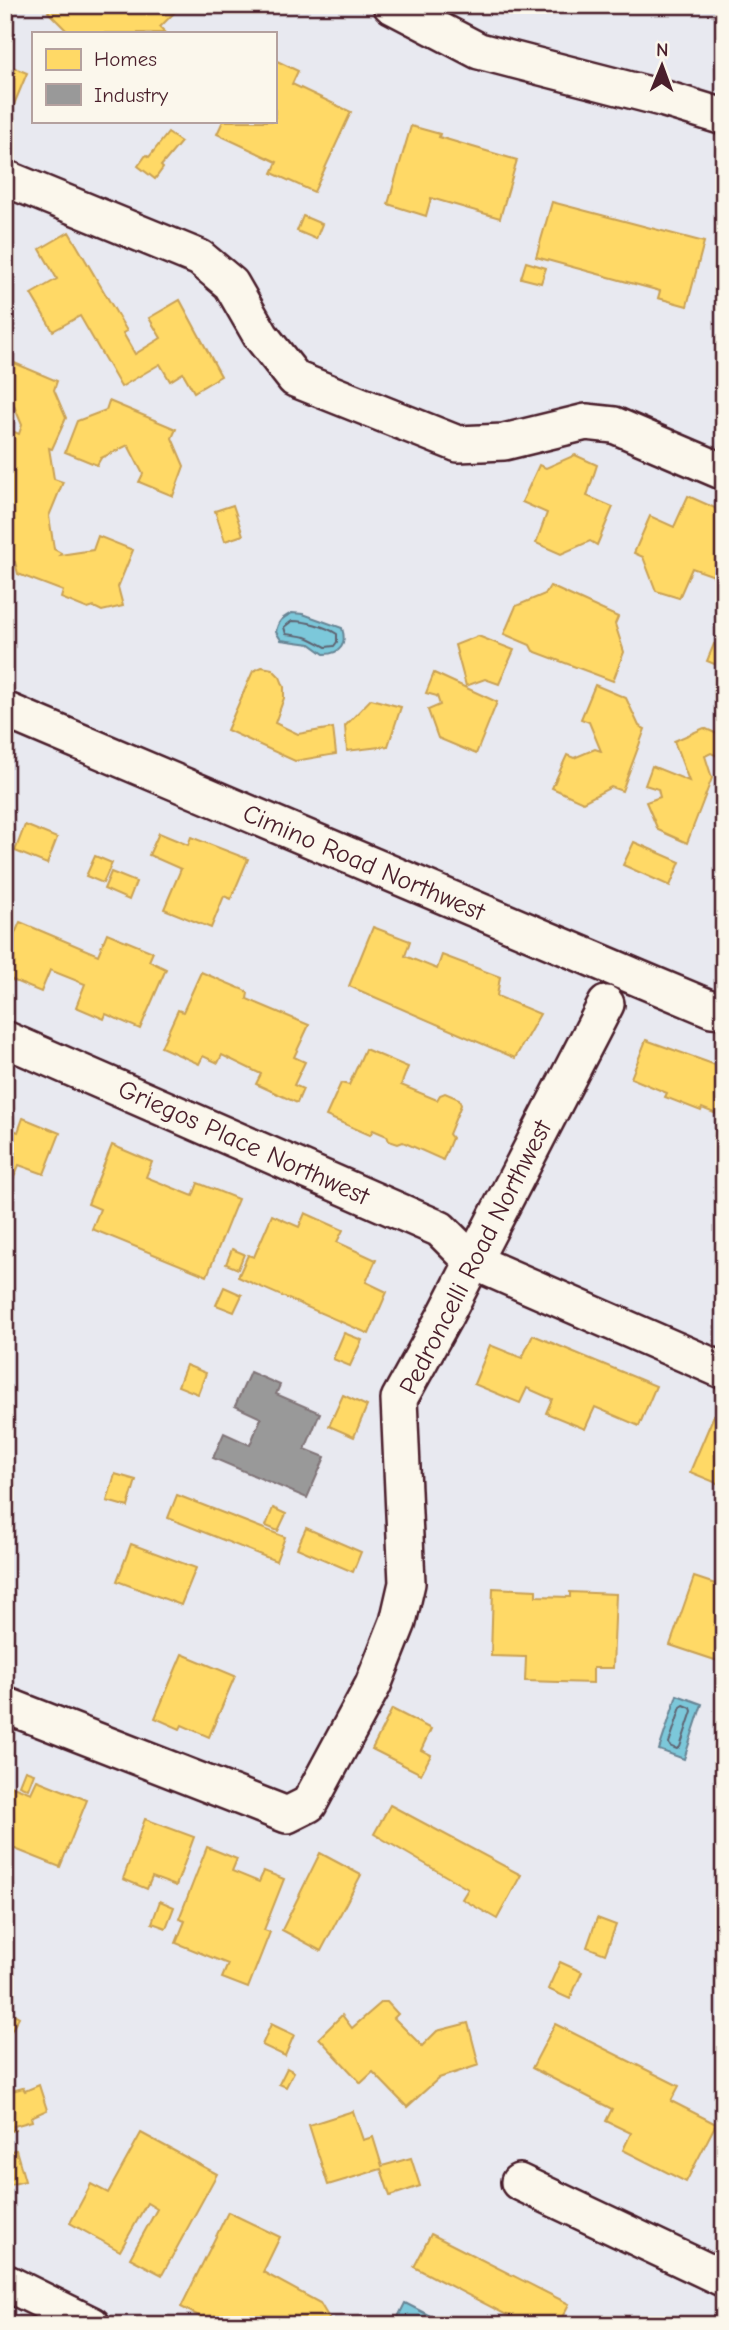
<svg xmlns="http://www.w3.org/2000/svg" width="729" height="2330" font-family="'Comic Neue',sans-serif">
<rect width="100%" height="100%" fill="#e8e9f0"/>
<filter id="ink" filterUnits="userSpaceOnUse"><feTurbulence type="fractalNoise" baseFrequency=".0143" numOctaves="2"/><feDisplacementMap in="SourceGraphic" scale="14" xChannelSelector="R" yChannelSelector="G"/><feConvolveMatrix kernelMatrix="1 2 1 2 8 2 1 2 1" color-interpolation-filters="sRGB"/></filter>
<g filter="url(#ink)">
<g fill="#7bc8da" stroke="#678494" stroke-width="2">
<path d="M292,613L303,614L342,628C347,644 341,654 324,654L310,644L281,640L276,632C278,621 282,618 292,613Z"/>
<path d="M677,1695L702,1704L684,1759L659,1750Z"/>
<path d="M405,2303L446,2324L445,2325H394Z"/>
</g>
<g fill="#ffd966" stroke="#c9a154" stroke-width="2">
<path d="M55,5H182L160,27L166,33H69L48,12Z"/>
<path d="M275,60L298,71L292,84L351,112L314,192L272,173L277,162L217,134L223,121H275Z"/>
<path d="M5,64L27,73L8,119L5,118Z"/>
<path d="M411,126L440,134L439,137L517,160L500,218L431,198L426,216L388,204Z"/>
<path d="M168,133L181,142L161,166L163,168L155,179L138,166L146,155L149,157Z"/>
<path d="M552,202L704,242L687,306L658,298L660,291L536,257Z"/>
<path d="M303,216L322,224L316,239L297,231Z"/>
<path d="M69,232L127,331L123,333L135,354L161,338L149,318L180,300L221,376L194,392L183,373L170,381L160,364L121,387L80,316L53,331L31,294L57,279L40,249Z"/>
<path d="M526,262L546,268L541,283L521,278Z"/>
<path d="M5,359L57,381L54,390L66,418L52,449L49,448L54,479L63,482L49,516L54,549L61,553L60,555L93,550L98,536L133,550L118,587L123,606L102,611L94,607L88,609L61,598L63,591L18,574L15,562L5,564V443L10,430L19,434L22,425L10,396L5,399Z"/>
<path d="M109,401L176,429L172,438L184,466L173,496L139,482L143,474L128,445L101,458L97,465L65,452L77,421L106,410Z"/>
<path d="M575,455L597,465L587,496L613,507L597,545L590,541L561,554L536,543L547,513L522,502L539,465L546,468Z"/>
<path d="M688,496L715,508L724,537V560L717,577L692,568L679,598L656,591L643,557L634,553L650,516L674,527Z"/>
<path d="M233,505L243,535L225,541L215,511Z"/>
<path d="M550,586L618,617L615,624L624,652L613,681L533,651L530,645L504,634L516,606L545,594Z"/>
<path d="M478,636L514,650L499,684L485,679L466,686L455,645Z"/>
<path d="M714,644L724,648V668L707,661Z"/>
<path d="M262,667L272,669L280,677L284,687V698L275,723L298,734L333,728L336,754L295,761L227,730L253,671Z"/>
<path d="M434,673L497,702L476,754L438,738L428,710L440,705L437,696L426,693Z"/>
<path d="M595,685L626,698L639,726L645,729L622,791L611,787L583,802L552,788L567,755L574,758L595,749L601,751L589,722L581,719Z"/>
<path d="M371,699L401,707L388,746L347,751L345,726Z"/>
<path d="M704,728L724,737V755L722,758L711,753L705,756L712,778L687,843L658,830L646,802L660,797L658,789L645,785L652,766L689,781L674,741Z"/>
<path d="M25,825L57,838L47,864L15,851Z"/>
<path d="M159,833L188,845L191,837L248,859L231,899L224,896L211,928L164,909L181,869L149,855Z"/>
<path d="M634,842L680,862L670,886L623,865Z"/>
<path d="M95,856L112,863L103,883L86,876Z"/>
<path d="M111,872L136,882L129,900L104,889Z"/>
<path d="M20,922L98,955L107,933L153,952L149,961L166,969L140,1029L106,1014L104,1019L76,1007L85,984L50,970L41,992L5,977V956Z"/>
<path d="M373,927L410,941L405,956L437,969L442,955L500,977L497,996L540,1014L515,1058L349,986Z"/>
<path d="M201,972L244,990L248,993L247,999L309,1025L294,1057L305,1062L294,1085L303,1089L297,1103L256,1084L261,1074L222,1055L218,1063L203,1056L199,1064L161,1047L178,1010L183,1012Z"/>
<path d="M646,1040L724,1068V1117L702,1108L701,1111L665,1097L667,1093L631,1078Z"/>
<path d="M365,1049L408,1067L401,1085L437,1100L440,1095L445,1093L459,1099L461,1105L449,1134L452,1138L443,1160L403,1142L398,1144L389,1141L387,1136L373,1130L370,1135L326,1116L341,1083L349,1085Z"/>
<path d="M23,1118L60,1133L44,1174L19,1165L13,1180L5,1177V1120L10,1122L8,1128L18,1132Z"/>
<path d="M112,1145L152,1162L146,1177L193,1196L198,1183L238,1199L207,1276L92,1229L100,1209L88,1204Z"/>
<path d="M305,1213L343,1230L337,1242L376,1260L366,1282L387,1292L369,1334L238,1277L248,1255L254,1257L272,1215L299,1227Z"/>
<path d="M232,1249L244,1254L238,1269L226,1264Z"/>
<path d="M224,1287L242,1295L234,1312L216,1305Z"/>
<path d="M344,1333L362,1340L350,1366L333,1359Z"/>
<path d="M533,1335L656,1386L639,1426L595,1407L585,1429L546,1413L552,1399L527,1388L520,1403L474,1384L490,1345L522,1358Z"/>
<path d="M186,1365L206,1373L198,1394L178,1386Z"/>
<path d="M343,1395L367,1406L354,1437L329,1426Z"/>
<path d="M714,1415L724,1419V1486L690,1472Z"/>
<path d="M115,1474L136,1480L128,1507L107,1501Z"/>
<path d="M177,1495L285,1537L276,1561L168,1518Z"/>
<path d="M273,1508L286,1514L278,1531L266,1526Z"/>
<path d="M306,1528L361,1552L353,1572L297,1548Z"/>
<path d="M131,1544L196,1568L181,1605L117,1581Z"/>
<path d="M694,1577L724,1587L720,1599L724,1601V1663L670,1645Z"/>
<path d="M493,1588L536,1590V1596L570,1597V1592L616,1594L613,1668H593V1683L525,1681L526,1657L491,1656Z"/>
<path d="M182,1654L235,1676L209,1737L182,1725L180,1729L155,1718Z"/>
<path d="M392,1709L431,1729L421,1750L431,1755L421,1774L372,1749Z"/>
<path d="M25,1770L34,1773L28,1789L19,1785Z"/>
<path d="M37,1780L87,1800L60,1867L5,1845V1783L31,1793Z"/>
<path d="M390,1805L521,1875L497,1919L462,1899L468,1889L374,1834Z"/>
<path d="M145,1819L194,1837L176,1886L152,1877L147,1889L123,1879Z"/>
<path d="M207,1847L237,1859L232,1871L259,1882L264,1871L284,1879L264,1930L270,1932L248,1988L222,1978L228,1964L176,1943L185,1921L179,1919Z"/>
<path d="M320,1853L361,1875L321,1951L282,1930Z"/>
<path d="M160,1901L174,1907L166,1928L152,1923Z"/>
<path d="M597,1918L616,1925L605,1954L587,1947Z"/>
<path d="M560,1962L582,1972L570,1999L548,1989Z"/>
<path d="M382,2002H387L398,2014L394,2018L422,2046L437,2031L468,2023L479,2065L439,2078L407,2107L373,2072L361,2083L319,2038L342,2015L352,2028Z"/>
<path d="M5,2009L19,2017L5,2042Z"/>
<path d="M271,2024L294,2035L285,2056L262,2045Z"/>
<path d="M555,2024L679,2086L671,2101L716,2124L686,2182L623,2150L631,2133L606,2121L612,2109L532,2068Z"/>
<path d="M287,2068L294,2072L286,2087L279,2084Z"/>
<path d="M39,2085L47,2110L31,2117L32,2121L14,2126L15,2130L6,2132L11,2151L16,2150L25,2181L5,2186V2093L23,2088L25,2091Z"/>
<path d="M353,2111L363,2140L373,2137L382,2166L411,2158L420,2186L390,2196L381,2169L328,2185L309,2125Z"/>
<path d="M141,2133L217,2174L162,2275L130,2258L157,2209L147,2203L120,2251L70,2223L91,2184L108,2193Z"/>
<path d="M228,2212L280,2237L263,2272L320,2303L329,2318L326,2325H217L181,2307Z"/>
<path d="M431,2234L569,2304L558,2325H526L414,2267Z"/>
</g>
<path fill="#999" stroke="#817478" stroke-width="2" d="M250,1372L280,1385L276,1394L320,1413L305,1449L325,1457L307,1498L213,1458L224,1433L250,1445L261,1418L235,1406Z"/>
<g fill="none" stroke-linecap="round" stroke-linejoin="round">
<g stroke="#5e6371" stroke-width="2">
<path d="M292,621C306,621 325,626 337,634V642L334,646L326,647C305,636 310,637 286,634L284,627Z"/>
<path d="M684,1705L691,1708L692,1711L680,1747L677,1749L670,1746L669,1743L681,1707Z"/>
</g>
<defs>
<g id="street">
<path d="M391,5L479,51L665,99L724,117"/>
<path d="M5,178L200,258L231,284L261,336L295,379L458,444L504,442L586,422L614,425L724,472"/>
<path d="M5,710L638,978L712,1009L724,1010"/>
<path d="M5,1039L440,1229L472,1261L724,1371"/>
<path d="M5,1705L287,1815L309,1804L373,1685L398,1622L407,1583L399,1399L446,1314L606,1004"/>
<path d="M519,2182L724,2279"/>
<path d="M5,2282L92,2325"/>
</g>
</defs>
<use href="#street" stroke="#4a1f2b" stroke-width="40"/>
<use href="#street" stroke="#fbf7ec" stroke-width="35"/>
</g>
</g>
<g text-anchor="middle" stroke-width="7" stroke-linejoin="round" paint-order="stroke">
<g font-size="26" fill="#4a1f2b" stroke="#fbf7ec">
<text transform="translate(364 862) rotate(23)" y="9">Cimino Road Northwest</text>
<text transform="translate(244 1142) rotate(24)" y="9">Griegos Place Northwest</text>
<text transform="translate(475 1257) rotate(-63)" y="9">Pedroncelli Road Northwest</text>
</g>
</g>
<rect width="729" height="2330" fill="none" stroke="#fbf7ec" stroke-width="28"/>
<rect x="14" y="14" width="701" height="2302" fill="none" stroke="#4a1f2b" stroke-width="2.5" filter="url(#ink)"/>
<rect x="32" y="32" width="245" height="91" fill="#fbf7ec" stroke="#b4a19f" stroke-width="2"/>
<rect x="46" y="49" width="35" height="21" fill="#ffd966" stroke="#b4a19f" stroke-width="2"/>
<text x="94" y="66" font-size="21" fill="#4a1f2b">Homes</text>
<rect x="46" y="84" width="35" height="21" fill="#999999" stroke="#b4a19f" stroke-width="2"/>
<text x="94" y="102" font-size="21" fill="#4a1f2b">Industry</text>
<g transform="translate(662 66) rotate(1)" stroke="#fbf7ec" stroke-width="5" paint-order="stroke">
<path d="M0-5L12 26L0 18L-12 26Z" fill="#4a1f2b"/>
<text y="-10" font-size="19" font-weight="bold" text-anchor="middle" fill="#4a1f2b">N</text>
</g>
</svg>
